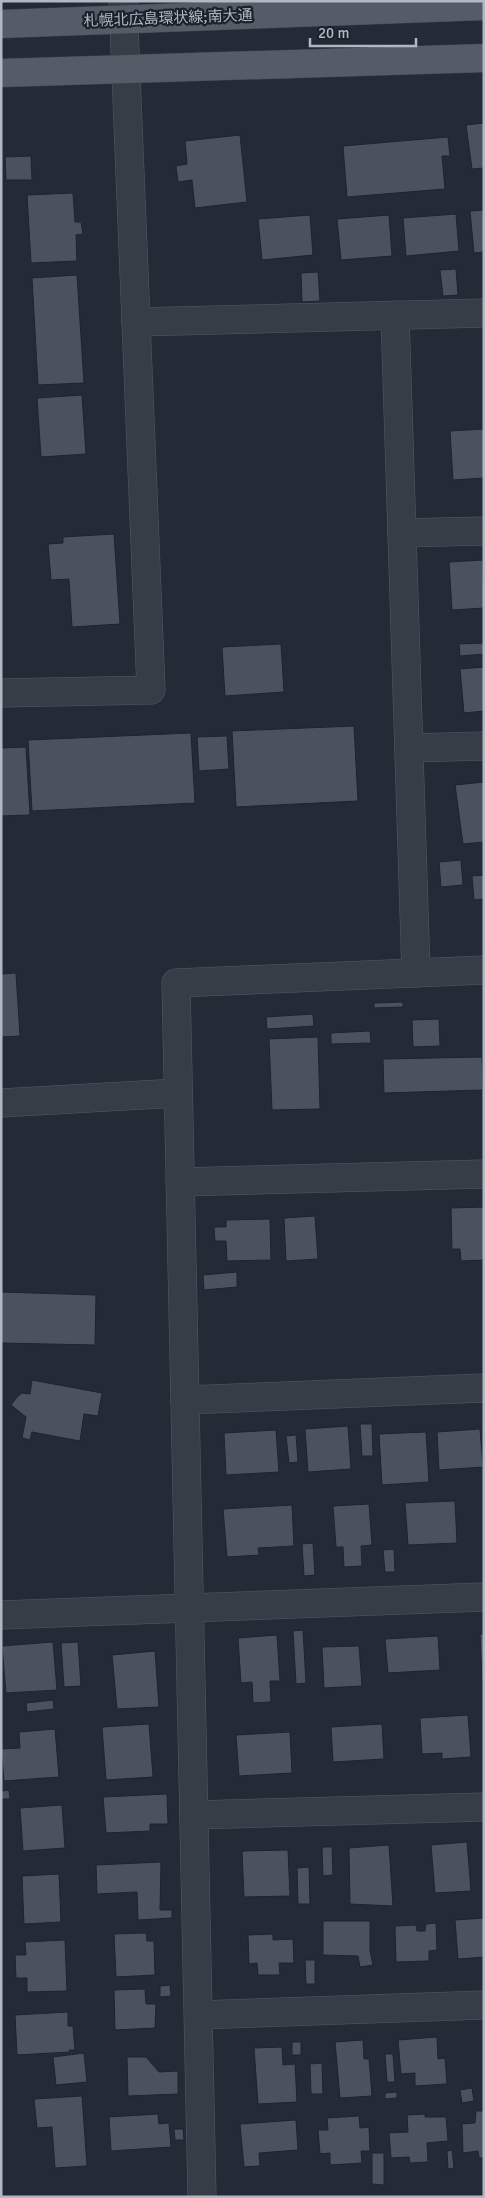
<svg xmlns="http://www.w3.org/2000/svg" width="485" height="2198" font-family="Signika,'Noto Sans JP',sans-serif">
<rect width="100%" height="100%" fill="#232b36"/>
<g fill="#4a5260" stroke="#1e242e">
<path d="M484,123V168L472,169L466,125Z"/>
<path d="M240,135L247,202L195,208L192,180L178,182L176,166L187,164L185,141Z"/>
<path d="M448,137L450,156H442L445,189L347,197L343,146Z"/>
<path d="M31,156L32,180H6L5,157Z"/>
<path d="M73,193L75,222H81L83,234L76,235L77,261L31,263L27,195Z"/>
<path d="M484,210V252L474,253L470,211Z"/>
<path d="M456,214L459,251L406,256L403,218Z"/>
<path d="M310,215L313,255L262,260L258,219Z"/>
<path d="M389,215L392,256L341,260L337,219Z"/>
<path d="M456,269L458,295L443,296L440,270Z"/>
<path d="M318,272L320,301L302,302L301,273Z"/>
<path d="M77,275L84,383L38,385L32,278Z"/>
<path d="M82,395L86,454L41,457L37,398Z"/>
<path d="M484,429V478L453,480L450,431Z"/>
<path d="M114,534L120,624L72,627L69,579L51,580L48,544L63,543V537Z"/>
<path d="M483,560L484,608L452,610L449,562Z"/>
<path d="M484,643V654L460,656L459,644Z"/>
<path d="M281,644L284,692L225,696L222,647Z"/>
<path d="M484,667V711L464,713L460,669Z"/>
<path d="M354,726L358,801L236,807L232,731Z"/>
<path d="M191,733L195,803L32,811L28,740Z"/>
<path d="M227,736L229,769L199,771L197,737Z"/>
<path d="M26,747L30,815L1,816V748Z"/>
<path d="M484,782V842L463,844L455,785Z"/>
<path d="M461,860L463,885L441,887L439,862Z"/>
<path d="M484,875V899L474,900L472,876Z"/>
<path d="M16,973L20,1036L1,1037V974Z"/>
<path d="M403,1002V1007L374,1008V1003Z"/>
<path d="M313,1014L314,1026L267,1029L266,1017Z"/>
<path d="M439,1019L440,1046L413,1047L412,1020Z"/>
<path d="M370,1031L371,1043L331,1044V1033Z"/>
<path d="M318,1037L320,1109L272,1110L269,1039Z"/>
<path d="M482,1057L483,1090L384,1093L383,1059Z"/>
<path d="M484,1207V1260L461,1261L460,1249H452L451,1208Z"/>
<path d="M315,1216L318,1259L286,1261L284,1218Z"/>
<path d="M270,1219L271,1260L227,1261L226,1241H215L214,1227H226V1220Z"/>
<path d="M237,1272V1287L204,1290L203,1275Z"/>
<path d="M1,1292L96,1295L95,1345L1,1343Z"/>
<path d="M32,1380L102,1393L98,1416L84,1414L80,1441L32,1432L30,1440L22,1438L26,1417L11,1405L17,1397L22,1393L30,1394Z"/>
<path d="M360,1424H372L373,1456H362Z"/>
<path d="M348,1426L351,1469L308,1472L305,1429Z"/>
<path d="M480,1429L483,1467L439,1470L437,1432Z"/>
<path d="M276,1430L279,1472L226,1475L224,1433Z"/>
<path d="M426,1432L429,1482L382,1485L379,1434Z"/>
<path d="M296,1435L298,1462L289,1463L286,1436Z"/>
<path d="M455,1501L457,1543L408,1545L405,1503Z"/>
<path d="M369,1504L372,1545L361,1546L362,1566L344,1567L343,1547H336L333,1506Z"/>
<path d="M292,1505L294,1546L258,1548L259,1555L227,1557L223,1509Z"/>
<path d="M313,1543L315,1575L304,1576L302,1544Z"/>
<path d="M394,1549L395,1572H385L383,1550Z"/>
<path d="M303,1630L306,1683L296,1684L293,1631Z"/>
<path d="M480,1634H484V1681H482Z"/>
<path d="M277,1635L280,1681H270L271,1702L253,1703L252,1682L241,1683L238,1638Z"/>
<path d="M438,1636L440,1670L388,1673L385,1639Z"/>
<path d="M53,1642L57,1690L6,1693L2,1646Z"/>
<path d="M78,1642L81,1686L64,1687L61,1643Z"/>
<path d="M359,1646L362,1686L324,1688L322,1647Z"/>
<path d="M155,1651L159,1707L117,1709L112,1655Z"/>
<path d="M53,1700L54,1709L27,1712L26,1703Z"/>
<path d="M468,1715L471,1757L442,1759V1753L422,1754L420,1718Z"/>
<path d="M149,1724L153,1777L106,1780L102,1727Z"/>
<path d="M382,1724L384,1759L333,1762L331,1727Z"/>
<path d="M55,1729L59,1777L4,1781L1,1749L20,1748L19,1732Z"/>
<path d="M290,1732L292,1773L239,1776L236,1735Z"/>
<path d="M9,1790L10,1799H1V1791Z"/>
<path d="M167,1794L168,1824H150V1831L106,1833L103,1797Z"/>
<path d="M62,1805L65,1848L23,1851L20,1808Z"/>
<path d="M467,1842L471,1891L435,1893L431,1845Z"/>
<path d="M389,1845L393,1906L350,1904L349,1848Z"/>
<path d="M322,1847H332L333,1875L323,1876Z"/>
<path d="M288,1850L290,1896L244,1897L242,1851Z"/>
<path d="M161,1862L160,1910H172V1918L138,1920L137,1892L97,1894L96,1865Z"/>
<path d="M309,1867L310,1904H298L297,1868Z"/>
<path d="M59,1874L61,1922L24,1924L22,1876Z"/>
<path d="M484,1918V1957L458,1959L455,1920Z"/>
<path d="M323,1921H370V1951L373,1965L360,1967L358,1956L323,1955Z"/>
<path d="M436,1923L437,1950L429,1951V1961L396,1962L395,1926L416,1925L417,1931H425L426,1924Z"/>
<path d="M146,1933L147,1941H154L155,1975L116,1977L114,1934Z"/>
<path d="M273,1934V1940L293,1939L294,1963H279L280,1975H258L257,1963L249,1964L248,1935Z"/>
<path d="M65,1940L67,1991L27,1992V1978H16L15,1955H26L25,1942Z"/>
<path d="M305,1960H315V1984H306Z"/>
<path d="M170,1985L171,1996L160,1997V1986Z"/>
<path d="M145,1989L146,2004H156L155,2028L115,2030L114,1990Z"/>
<path d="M68,2012V2026H73L75,2050H69L70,2052L17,2055L15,2015Z"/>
<path d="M437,2037L438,2059L445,2058L447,2084L415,2086V2073L401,2074L398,2040Z"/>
<path d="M363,2040L364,2059H369L372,2096L340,2098L335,2042Z"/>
<rect x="292" y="2042" width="9" height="13"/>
<path d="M282,2047L283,2065L295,2064L297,2102L258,2104L254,2048Z"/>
<path d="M84,2053L87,2082L56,2085L53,2057Z"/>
<path d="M385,2054H393L395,2082H387Z"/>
<path d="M127,2057H146L159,2072L178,2071V2094L128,2096Z"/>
<path d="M322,2063L323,2094H311L310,2064Z"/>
<path d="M472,2088L474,2101L462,2103L460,2090Z"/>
<path d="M397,2092V2098L385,2099V2093Z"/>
<path d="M82,2096L87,2166L55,2168L52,2127L37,2128L34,2099Z"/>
<path d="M476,2111H484V2158H479L478,2151L463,2153L462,2124L475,2123Z"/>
<path d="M158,2114L159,2124L169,2123L171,2147L111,2151L109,2117Z"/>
<path d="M425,2114V2117H446L448,2141L427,2143L428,2162L410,2163L409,2157L391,2158L389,2133L408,2132L407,2115Z"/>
<path d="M359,2116L360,2128L369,2127L370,2151H361L362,2163L330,2165V2153L320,2154L318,2130H328L327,2118Z"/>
<path d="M296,2120L298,2150L259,2153L260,2166L244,2167L240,2124Z"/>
<path d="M174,2129H183L184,2140H175Z"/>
<path d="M452,2150L454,2168L448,2169L447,2151Z"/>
<path d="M372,2153H384V2185L372,2184Z"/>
</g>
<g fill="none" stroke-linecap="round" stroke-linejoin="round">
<defs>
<g id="minor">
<path d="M395,315L416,973"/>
<path d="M136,322L484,313"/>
<path d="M402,533L484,531"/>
<path d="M1,693L151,690L123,1"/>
<path d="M409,748L484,746"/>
<path d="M1,1103L178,1093"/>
<path d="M180,1182L484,1174"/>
<path d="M185,1400L484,1388"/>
<path d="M1,1615L484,1597"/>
<path d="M194,1815L484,1807"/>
<path d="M199,2015L484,2005"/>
<path d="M202,2197L176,983L484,970"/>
</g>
<g id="primary">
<path d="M1,24L484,6"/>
<path d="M1,73L484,58"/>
</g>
</defs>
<use href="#minor" stroke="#545b65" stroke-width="29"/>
<use href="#primary" stroke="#404650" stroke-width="29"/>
<use href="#minor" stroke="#373d47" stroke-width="28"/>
<use href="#primary" stroke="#555c67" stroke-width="28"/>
</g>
<g text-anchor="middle" stroke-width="4.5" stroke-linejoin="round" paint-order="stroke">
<g font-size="15" fill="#b1b8c3" stroke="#1c222c">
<text transform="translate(168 18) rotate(-2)" y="5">札幌北広島環状線;南大通</text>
</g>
</g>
<rect width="485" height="2198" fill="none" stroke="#b1b8c3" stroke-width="5"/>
<path d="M310 38v8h106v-8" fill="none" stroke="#b1b8c3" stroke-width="2.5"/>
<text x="318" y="38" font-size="15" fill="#b1b8c3" stroke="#1c222c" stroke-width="4" paint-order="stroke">20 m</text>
</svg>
